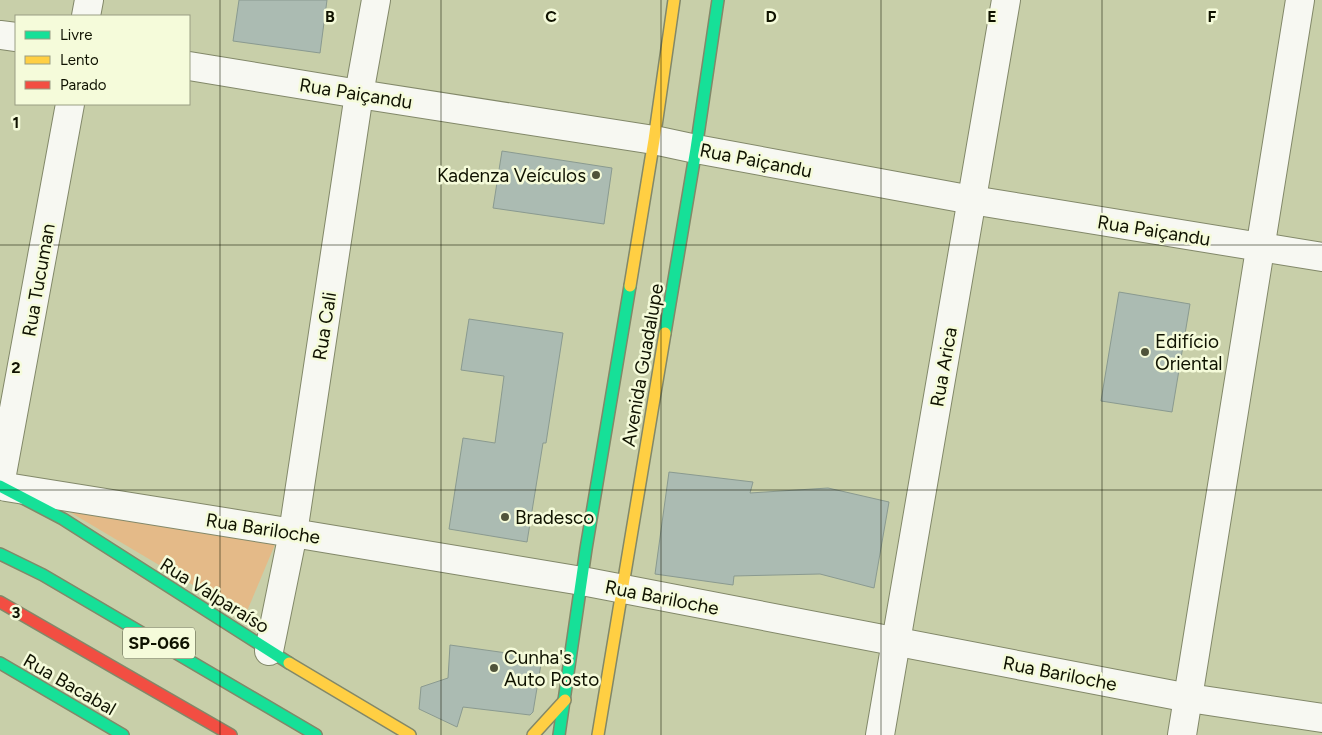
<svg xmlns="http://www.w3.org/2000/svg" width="1322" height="735" font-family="Figtree,sans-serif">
<rect width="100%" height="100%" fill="#c8cfa9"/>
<path fill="#e4ba88" d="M53,502L276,542L245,616Z"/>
<g fill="#abbbb2" stroke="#8a9a90">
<path d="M239,0H327L320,53L233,41Z"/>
<path d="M502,151L612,168L604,224L493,208Z"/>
<path d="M1119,292L1190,304L1172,412L1101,401Z"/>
<path d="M469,319L563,333L546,443H543L527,542L449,529L463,438L495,443L504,376L461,370Z"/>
<path d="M669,472L753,482L750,493L828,488L889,502L874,588L820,574L734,576L733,585L655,574Z"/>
<path d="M450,645L542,658L533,712L530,715L463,707L457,727L419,709L421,687L448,678Z"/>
</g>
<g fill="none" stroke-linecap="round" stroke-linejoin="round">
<defs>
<g id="street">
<path d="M86,16L89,0"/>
<path d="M0,35L16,37"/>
<path d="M189,66L359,94L654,140L696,149L972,200L1322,257"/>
<path d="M0,485L70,104"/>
<path d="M6,487L293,533L582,581L1189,698L1322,718"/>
<path d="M269,651L293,533L359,94L376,0"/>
<path d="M880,735L1006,0"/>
<path d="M1182,735L1300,0"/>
</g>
<g id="fast">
<path d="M665,333L696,149L718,0"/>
<path d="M0,486L63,519L289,663"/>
<path d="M0,554L43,575L316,735"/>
<path d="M0,663L123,735"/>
<path d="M559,735L586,549L630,286"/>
</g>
<g id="slow">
<path d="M630,286L654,140L674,0"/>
<path d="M289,663L410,735"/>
<path d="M533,735L565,700"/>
<path d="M598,735L665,333"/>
</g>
<path id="jam" d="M0,602L231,735"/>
</defs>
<use href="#street" stroke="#828869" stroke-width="30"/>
<use href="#fast" stroke="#828869" stroke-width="14"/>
<use href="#slow" stroke="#828869" stroke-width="14"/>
<use href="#jam" stroke="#828869" stroke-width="14"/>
<use href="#street" stroke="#f7f8f2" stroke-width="28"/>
<use href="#fast" stroke="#16e098" stroke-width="11"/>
<use href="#slow" stroke="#ffcf43" stroke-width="11"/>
<use href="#jam" stroke="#f24e42" stroke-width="11"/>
</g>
<path fill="none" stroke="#0f1200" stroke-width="1" stroke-opacity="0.55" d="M220,0V735M441,0V735M661,0V735M881,0V735M1102,0V735M0,245H1322M0,490H1322"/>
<g fill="#50543b" stroke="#f5fbda" stroke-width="2">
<circle cx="596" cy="175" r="5"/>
<circle cx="1145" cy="352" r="5"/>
<circle cx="505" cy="517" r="5"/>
<circle cx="494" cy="668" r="5"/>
</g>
<g text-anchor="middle" stroke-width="5" stroke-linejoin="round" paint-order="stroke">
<rect fill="#f5fbda" stroke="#545841" stroke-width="1" x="123" y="627.5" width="72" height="31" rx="4"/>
<g font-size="18" font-weight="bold" fill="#0f1200">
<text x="159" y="649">SP-066</text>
</g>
<g font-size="19" fill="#0f1200" stroke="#f5fbda">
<text transform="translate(356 93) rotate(9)" y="7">Rua Paiçandu</text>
<text transform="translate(756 160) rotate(11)" y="7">Rua Paiçandu</text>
<text transform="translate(1154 230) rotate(9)" y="7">Rua Paiçandu</text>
<text transform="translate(38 280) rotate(-80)" y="7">Rua Tucuman</text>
<text transform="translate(324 326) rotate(-81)" y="7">Rua Cali</text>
<text transform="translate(642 365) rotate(-80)" y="7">Avenida Guadalupe</text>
<text transform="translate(943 367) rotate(-80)" y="7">Rua Arica</text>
<text transform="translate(263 528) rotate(9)" y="7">Rua Bariloche</text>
<text transform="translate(215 595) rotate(32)" y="7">Rua Valparaíso</text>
<text transform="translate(662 597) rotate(11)" y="7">Rua Bariloche</text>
<text transform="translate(1060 673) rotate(11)" y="7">Rua Bariloche</text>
<text transform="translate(70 684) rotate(30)" y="7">Rua Bacabal</text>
</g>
<g font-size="19" fill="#0f1200" stroke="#f5fbda" text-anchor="start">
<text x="586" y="182" text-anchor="end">Kadenza Veículos</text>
<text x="1155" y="348">Edifício<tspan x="1155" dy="22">Oriental</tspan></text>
<text x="515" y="524">Bradesco</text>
<text x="504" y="664">Cunha's<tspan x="504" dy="22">Auto Posto</tspan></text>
</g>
</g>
<g font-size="16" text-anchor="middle" font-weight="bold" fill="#0f1200" stroke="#f5fbda" stroke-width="5" stroke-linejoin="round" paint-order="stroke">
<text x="330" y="22">B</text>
<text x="551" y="22">C</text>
<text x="771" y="22">D</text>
<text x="992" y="22">E</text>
<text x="1212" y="22">F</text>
<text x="16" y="128">1</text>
<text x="16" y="373">2</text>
<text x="16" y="618">3</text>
</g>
<rect x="15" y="15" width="175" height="90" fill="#f5fbda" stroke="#999e83"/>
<rect x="25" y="31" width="25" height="8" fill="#16e098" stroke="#999e83"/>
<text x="60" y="40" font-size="15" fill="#0f1200">Livre</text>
<rect x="25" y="56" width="25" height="8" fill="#ffcf43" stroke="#999e83"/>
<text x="60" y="65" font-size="15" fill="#0f1200">Lento</text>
<rect x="25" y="81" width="25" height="8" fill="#f24e42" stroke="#999e83"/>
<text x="60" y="90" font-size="15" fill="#0f1200">Parado</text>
</svg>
